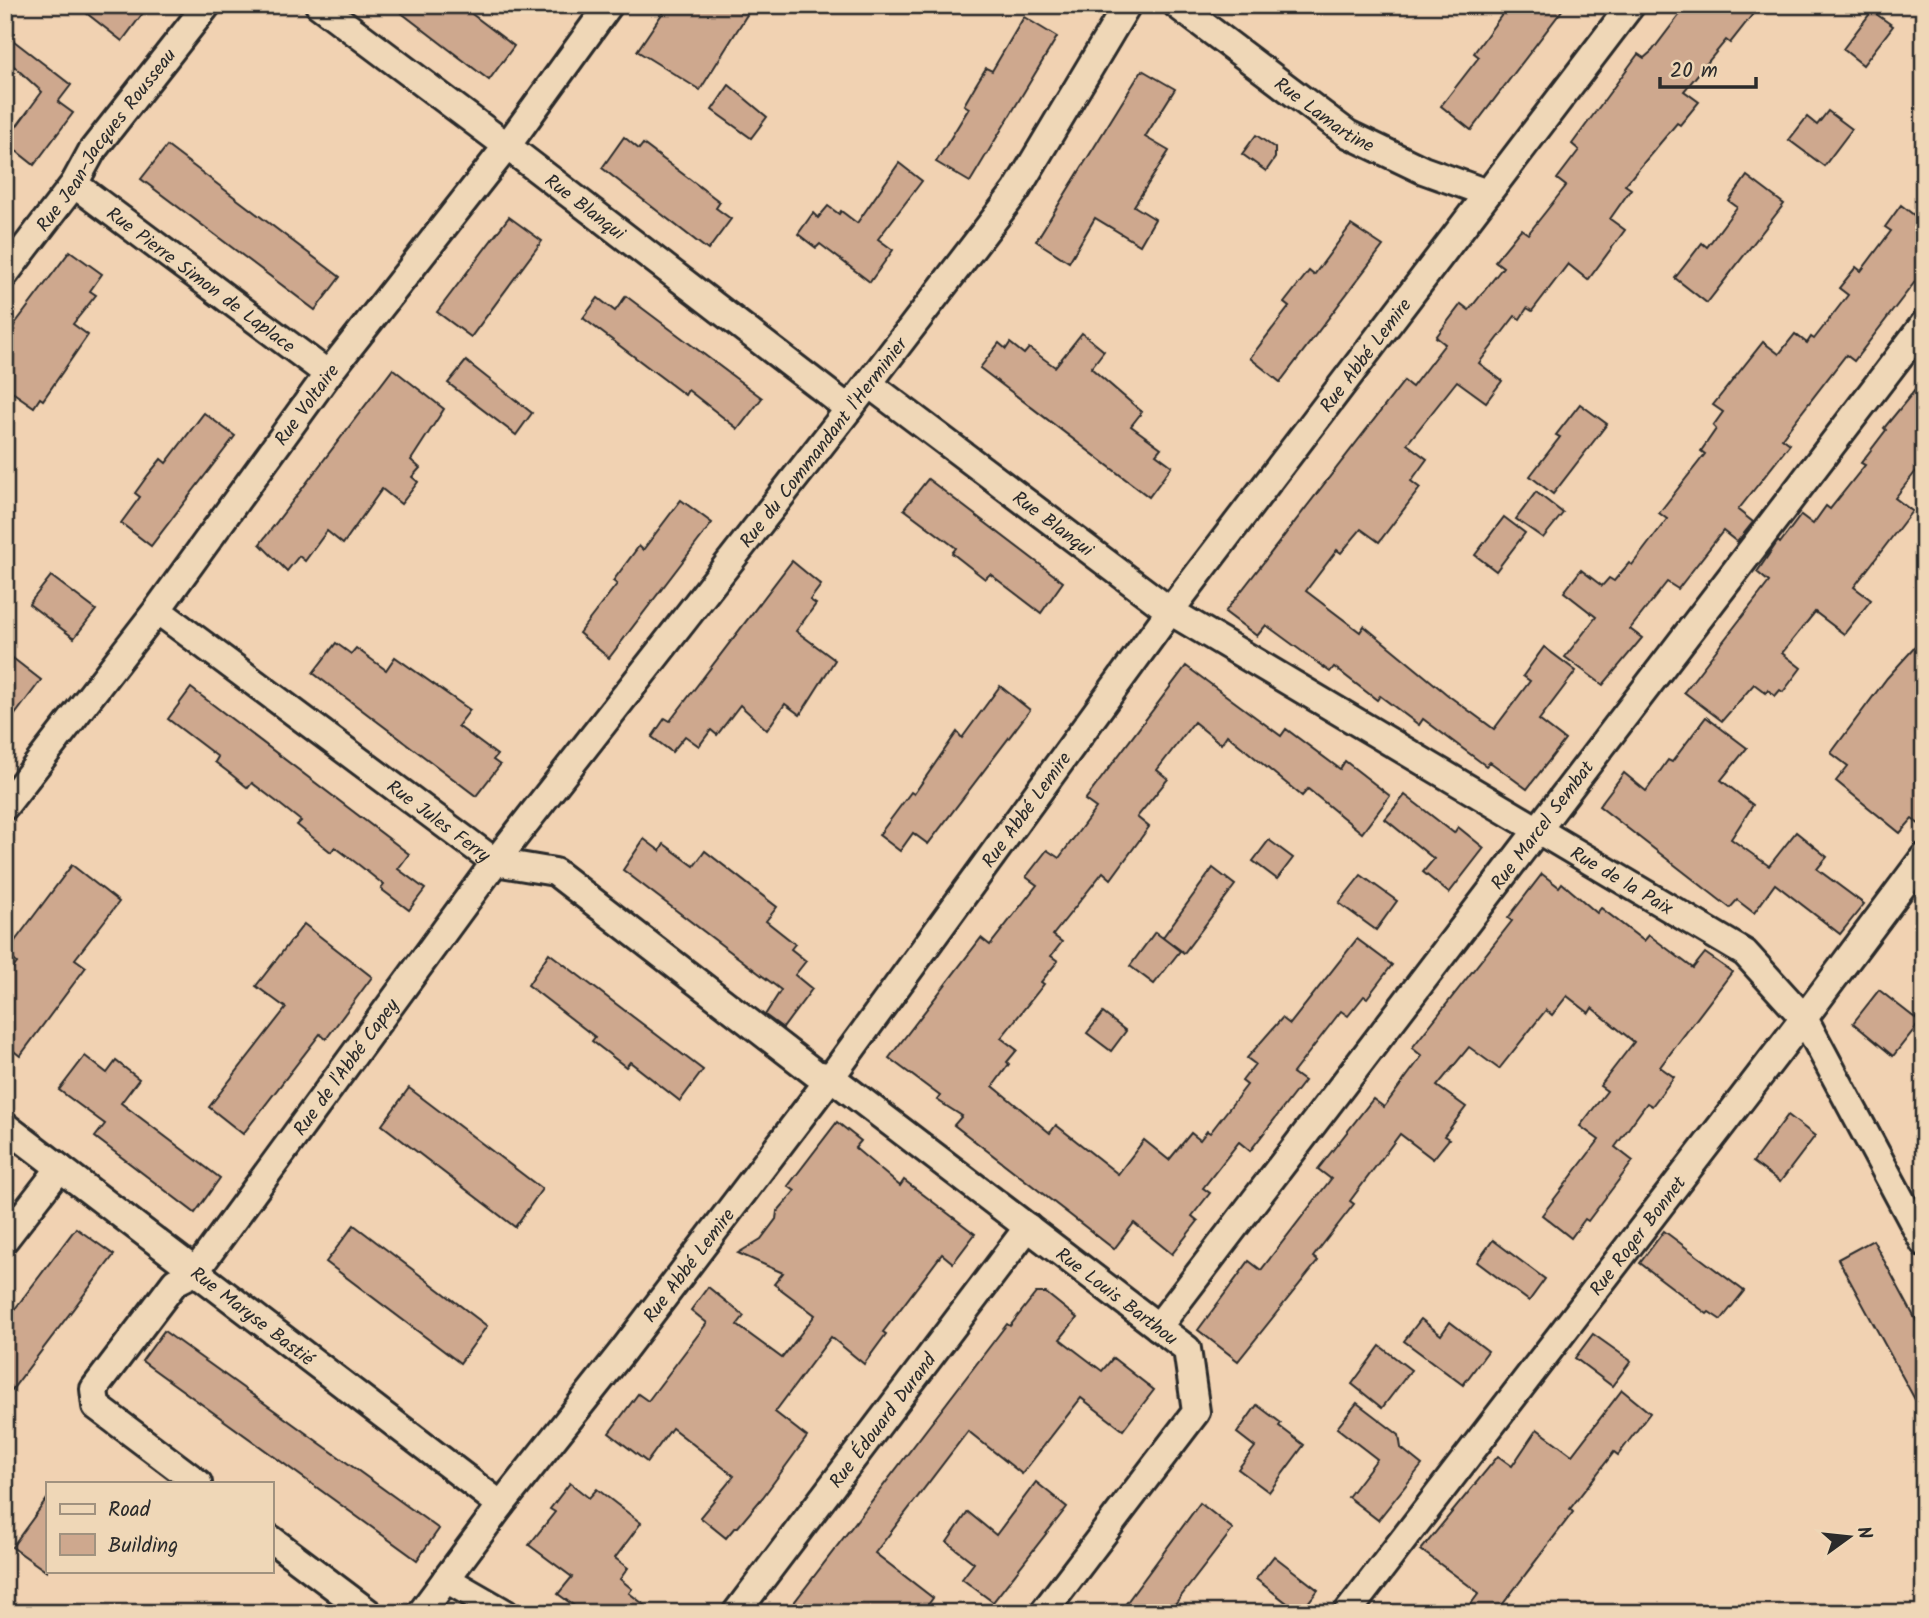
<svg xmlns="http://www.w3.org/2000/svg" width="1929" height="1618" font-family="Kalam,sans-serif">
<rect width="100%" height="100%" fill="#f1d2b2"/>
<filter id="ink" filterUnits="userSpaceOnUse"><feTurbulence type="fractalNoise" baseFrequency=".0143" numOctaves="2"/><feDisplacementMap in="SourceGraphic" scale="14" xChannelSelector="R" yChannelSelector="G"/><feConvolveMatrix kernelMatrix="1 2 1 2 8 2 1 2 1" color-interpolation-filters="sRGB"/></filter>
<g filter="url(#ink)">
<g fill="#cea88e" stroke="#2b2b2b" stroke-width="2">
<path d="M76,5H149L122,41Z"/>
<path d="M391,5H460L514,46L489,80Z"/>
<path d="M668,5H753L700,90L637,51Z"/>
<path d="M1509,5H1566L1471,130L1441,106L1479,57L1474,53Z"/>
<path d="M1687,5H1760L1730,43L1726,40L1684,91L1699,102L1680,125L1677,123L1625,185L1631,189L1610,219L1625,230L1588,280L1568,264L1532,311L1527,308L1520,319L1515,316L1479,363L1502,381L1486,402L1457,381L1407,444L1427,459L1411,481L1420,488L1379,542L1361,529L1341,553L1337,550L1306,591L1360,632L1364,626L1449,696L1494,729L1530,681L1523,676L1544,647L1576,671L1539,720L1565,740L1527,789L1490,762L1486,766L1423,719L1419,725L1380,696L1377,700L1334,667L1330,672L1266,625L1257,636L1225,612L1404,381L1412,387L1445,344L1436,337L1461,304L1469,310L1503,267L1495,261L1521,229L1528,234L1566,186L1557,179L1579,150L1572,144L1638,54L1644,58L1652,51Z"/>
<path d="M1872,11L1893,26L1863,65L1843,49Z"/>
<path d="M1024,17L1057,37L970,182L936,162L969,108L964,105L975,86L986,68L992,71Z"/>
<path d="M14,41L71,85L58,102L73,113L34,165L5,142L42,92L5,58V51Z"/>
<path d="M1142,70L1175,89L1145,137L1169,151L1134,206L1155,219L1140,245L1095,218L1069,262L1036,241Z"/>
<path d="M729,85L767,117L751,138L712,110Z"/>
<path d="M1828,111L1852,129L1824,166L1789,140L1807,117L1817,125Z"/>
<path d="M1256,135L1275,148V158L1266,171L1242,154Z"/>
<path d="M624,137L639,149L643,144L720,202L716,208L731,219L708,250L602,168Z"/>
<path d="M167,146L340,277L315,310L141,179Z"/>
<path d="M899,163L922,181L878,239L893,250L870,282L820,244L816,248L798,234L813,213L818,218L828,206L839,214L841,211L857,223Z"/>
<path d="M1747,176L1784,204L1707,303L1675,278L1702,243L1707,247L1737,207L1729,201Z"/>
<path d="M1901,205L1924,223V270L1854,361L1846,355L1782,438L1790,444L1738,510L1753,522L1737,542L1723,531L1678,589L1667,582L1630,629L1642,638L1603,685L1565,657L1596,617L1564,592L1581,570L1602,586L1609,578L1614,581L1629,563L1632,565L1667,519L1659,513L1705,454L1701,451L1716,429L1713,426L1723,412L1713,405L1763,342L1779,354L1795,334L1807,343L1811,337L1814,339L1848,295L1839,288L1856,267L1861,271L1891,231L1885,227Z"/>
<path d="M509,217L542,241L471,337L437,312Z"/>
<path d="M1351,225L1383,246L1280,382L1250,358L1289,307L1284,303L1309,271L1314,275Z"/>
<path d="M70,251L102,274L90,291L96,295L73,324L88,335L43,400L40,398L34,407L5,387V337Z"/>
<path d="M626,296L762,398L738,429L688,390L685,395L583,318L598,298L615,311Z"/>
<path d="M1082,333L1104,351L1091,368L1142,412L1131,426L1161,448L1156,454L1172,466L1149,497L980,368L999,343L1006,349L1010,343L1024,354L1029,348L1055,367Z"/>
<path d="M466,361L532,413L516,435L448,383Z"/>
<path d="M393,369L444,409L411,460L420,468L412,477L418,482L401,504L382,489L343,544L327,531L305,561L299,556L287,571L260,544Z"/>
<path d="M1924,379V461L1895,498L1912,511L1854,587L1871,600L1844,634L1815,612L1782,653L1801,668L1783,692L1780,690L1775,696L1768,690L1766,693L1754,684L1722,721L1684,692L1769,582L1757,572L1778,541L1780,543L1801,515L1813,524L1826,506L1830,509L1865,465L1861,463L1886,430L1884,428Z"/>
<path d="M1580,404L1607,424L1553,494L1530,476L1560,437L1556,435Z"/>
<path d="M204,413L235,436L151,546L121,523L140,497L135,493L148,475L161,459L166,463Z"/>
<path d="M928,479L1063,582L1041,613L990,574L985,579L952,553L956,548L904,509Z"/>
<path d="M1536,492L1563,513L1543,538L1516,519Z"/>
<path d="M681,500L712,523L609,658L579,633L617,584L613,581L639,546L643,550Z"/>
<path d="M1504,517L1525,533L1496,571L1475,555Z"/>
<path d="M792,561L821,585L810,600L816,604L796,631L835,660L800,715L785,704L767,730L740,705L717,735L711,730L699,746L685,736L672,752L652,737L665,718L670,721Z"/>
<path d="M51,576L96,610L74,638L29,604Z"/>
<path d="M1924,637V828L1912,819L1900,833L1836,781L1848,766L1831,753L1887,678Z"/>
<path d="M336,643L351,654L356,648L386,670L395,657L470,710L458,726L497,755L493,760L500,765L476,796L313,673Z"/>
<path d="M5,652L41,680L5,728Z"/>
<path d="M1186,666L1281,736L1286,729L1340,769L1345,761L1390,796L1362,833L1308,789L1302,796L1227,735L1221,744L1194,722L1157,770L1168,779L1137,817L1149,827L1111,879L1103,872L1053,935L1062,942L1051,956L1058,961L1041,982L1044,984L1001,1038L1017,1050L1007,1062L1009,1064L993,1086L1050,1133L1056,1125L1118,1174L1144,1140L1169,1160L1191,1133L1200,1140L1207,1131L1210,1133L1247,1085L1242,1081L1255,1064L1247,1058L1282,1018L1290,1024L1357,939L1392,965L1367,998L1364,996L1348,1016L1341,1011L1293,1073L1304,1081L1250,1151L1239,1142L1203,1188L1210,1193L1192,1216L1198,1221L1172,1254L1134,1223L1114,1249L954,1125L962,1116L937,1100L940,1096L889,1058L981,938L990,945L1037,885L1026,877L1047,850L1059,858L1096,808L1085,800Z"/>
<path d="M1000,686L1030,710L928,844L913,833L900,851L879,835L911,792L914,794L957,732L962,738Z"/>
<path d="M191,688L409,854L398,869L425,889L409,910L381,889L384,885L359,865L335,847L331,852L297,825L301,821L277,802L252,783L248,788L232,775L215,762L218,757L168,719Z"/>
<path d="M1706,717L1747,748L1721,780L1753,805L1731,839L1769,866L1796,832L1827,857L1817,869L1864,904L1840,934L1775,884L1754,913L1737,900L1730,908L1599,806L1624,773L1646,791L1668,760L1672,762Z"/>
<path d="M1405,795L1454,833L1458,827L1484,848L1449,893L1423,872L1434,859L1385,819Z"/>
<path d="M644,839L660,851L664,844L694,866L705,851L777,907L766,921L795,944L791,949L806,961L795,975L812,989L783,1028L765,1015L781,990L623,870Z"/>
<path d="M1269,840L1293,858L1277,879L1253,861Z"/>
<path d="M72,865L119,902L75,959L86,967L20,1056L5,1044V978L17,963L6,953Z"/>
<path d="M1213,868L1235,885L1184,953L1163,937Z"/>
<path d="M1542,874L1559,887L1562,883L1597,913L1601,908L1644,941L1649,935L1693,968L1705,953L1732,972L1660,1067L1674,1077L1652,1106L1647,1103L1615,1147L1633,1161L1588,1221L1585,1219L1571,1238L1542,1215L1599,1140L1580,1126L1607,1091L1600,1086L1634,1042L1592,1008L1589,1013L1567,996L1552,1015L1546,1010L1499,1069L1469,1047L1437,1086L1466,1107L1444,1136L1449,1139L1433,1159L1400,1134L1350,1201L1354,1204L1313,1257L1318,1261L1238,1361L1198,1330L1249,1261L1261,1270L1331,1179L1318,1169L1373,1099L1384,1107L1422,1056L1412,1048L1512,921L1508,918Z"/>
<path d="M1361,875L1397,901L1376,930L1339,903Z"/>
<path d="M304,924L372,977L326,1039L320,1034L243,1134L209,1107L286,1008L256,986Z"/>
<path d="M1155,932L1180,951L1154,984L1130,966Z"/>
<path d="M549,953L703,1070L680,1101L630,1062L626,1067L592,1041L595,1037L528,985Z"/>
<path d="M1879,990L1920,1022L1893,1056L1853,1023Z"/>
<path d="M1103,1013L1126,1031L1111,1051L1087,1033Z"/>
<path d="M85,1056L107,1073L116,1061L139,1079L121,1103L220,1178L195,1213L95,1137L105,1124L59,1090Z"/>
<path d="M409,1088L542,1189L515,1227L382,1125Z"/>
<path d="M1788,1115L1815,1136L1780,1182L1753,1162Z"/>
<path d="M837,1122L861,1141L855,1148L900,1186L904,1180L975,1234L953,1263L942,1254L883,1332L886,1334L864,1364L831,1337L775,1412L807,1437L763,1497L738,1527H735L726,1538L700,1517L734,1476L672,1428L647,1462L609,1433L638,1394L648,1401L707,1323L691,1310L708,1287L744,1316L737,1325L782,1358L815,1315L774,1284L783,1273L738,1253L761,1239L776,1219L777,1212L795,1191L788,1186Z"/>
<path d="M354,1225L487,1326L460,1363L326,1262Z"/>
<path d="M76,1228L114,1255L5,1399V1322Z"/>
<path d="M1664,1231L1744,1291L1721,1320L1709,1312L1707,1314L1640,1263Z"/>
<path d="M1493,1240L1545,1279L1529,1301L1477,1262Z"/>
<path d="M1873,1240L1924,1335V1416L1838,1259Z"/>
<path d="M1036,1293H1046L1077,1318L1060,1339L1102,1371L1113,1358L1154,1390L1133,1417L1123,1430L1081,1398L1022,1474L968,1431L875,1553L933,1598L922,1613H786L1007,1324L1010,1326Z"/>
<path d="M1421,1319L1441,1335L1450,1322L1488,1351L1463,1385L1404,1341Z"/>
<path d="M164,1331L439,1529L417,1560L142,1361Z"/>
<path d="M1593,1334L1631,1361L1612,1386L1575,1358Z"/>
<path d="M1380,1346L1411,1370L1382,1408L1352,1384Z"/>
<path d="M1622,1390L1650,1413L1618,1455L1614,1452L1570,1509L1573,1512L1496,1613H1464L1479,1593L1421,1550L1498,1456L1512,1466L1537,1429L1572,1455Z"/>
<path d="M1357,1403L1399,1435L1401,1448L1422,1465L1378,1520L1348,1497L1377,1459L1337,1428Z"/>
<path d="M1257,1405L1281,1423L1279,1426L1304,1445L1269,1492L1238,1469L1255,1447L1237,1433Z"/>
<path d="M1036,1482L1067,1507L993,1602L962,1579L974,1563L947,1542L968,1512L996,1535Z"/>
<path d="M570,1483L589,1498L597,1489L641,1523L615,1558L628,1568L620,1579L632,1589L629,1593L655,1613H584L558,1594L572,1577L529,1545L555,1512L550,1509Z"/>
<path d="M47,1499V1572L12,1547Z"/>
<path d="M1200,1503L1233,1529L1168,1613H1119Z"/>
<path d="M1274,1556L1318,1590L1300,1613L1256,1579Z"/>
</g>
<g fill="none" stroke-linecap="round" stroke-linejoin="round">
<defs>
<g id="street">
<path id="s1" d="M319,5L507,146L849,409"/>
<path id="s2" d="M1177,5L1348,134L1423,170L1487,193"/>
<path id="s3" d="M74,184L328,374"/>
<path id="s4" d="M5,274L74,184L92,151L207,5"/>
<path id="s5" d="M869,384L1170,611L1745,953L1804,1018L1924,1243"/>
<path id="s6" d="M157,610L495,862L555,872L816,1074L831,1077L1187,1349L1196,1412L1043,1613"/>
<path id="s7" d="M5,806L157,610L328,374L507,146L609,5"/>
<path id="s8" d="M5,1126L501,1505"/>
<path d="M5,1239L60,1168"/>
<path id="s9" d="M1158,1327L1924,324"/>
<path id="s10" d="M198,1483L96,1406L94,1389L175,1282L195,1272L495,862L849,409L1016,191L1127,5"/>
<path d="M271,1539L369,1613"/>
<path d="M446,1579L505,1613"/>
<path id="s11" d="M421,1613L501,1505L622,1352L831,1077L1170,611L1631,5"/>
<path id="s12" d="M736,1613L1028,1227"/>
<path id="s13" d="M1347,1613L1804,1018L1924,857"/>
</g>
</defs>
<use href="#street" stroke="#2b2b2b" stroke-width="32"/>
<use href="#street" stroke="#efd7b7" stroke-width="26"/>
</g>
</g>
<g text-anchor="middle" stroke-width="7" stroke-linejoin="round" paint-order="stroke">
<g font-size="19" fill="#2b2b2b" stroke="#efd7b7">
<text dy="7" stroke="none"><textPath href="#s2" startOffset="184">Rue Lamartine</textPath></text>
<text dy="7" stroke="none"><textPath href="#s4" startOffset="168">Rue Jean-Jacques Rousseau</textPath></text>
<text dy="7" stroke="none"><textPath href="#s1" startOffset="334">Rue Blanqui</textPath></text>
<text dy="7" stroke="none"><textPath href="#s3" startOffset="159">Rue Pierre Simon de Laplace</textPath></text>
<text dy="7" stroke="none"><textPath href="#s11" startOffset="1573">Rue Abbé Lemire</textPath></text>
<text dy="7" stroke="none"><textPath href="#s7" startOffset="502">Rue Voltaire</textPath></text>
<text dy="7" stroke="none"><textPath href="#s10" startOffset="1342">Rue du Commandant l'Herminier</textPath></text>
<text dy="7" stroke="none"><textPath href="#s5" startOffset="231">Rue Blanqui</textPath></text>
<text dy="7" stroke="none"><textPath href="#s11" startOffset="1006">Rue Abbé Lemire</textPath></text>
<text dy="7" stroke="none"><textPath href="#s6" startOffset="352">Rue Jules Ferry</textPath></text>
<text dy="7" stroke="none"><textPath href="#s9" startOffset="632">Rue Marcel Sembat</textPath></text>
<text dy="7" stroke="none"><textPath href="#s5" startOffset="903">Rue de la Paix</textPath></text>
<text dy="7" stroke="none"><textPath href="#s10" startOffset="556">Rue de l'Abbé Capey</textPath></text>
<text dy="7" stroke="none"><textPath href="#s13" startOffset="476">Rue Roger Bonnet</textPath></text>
<text dy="7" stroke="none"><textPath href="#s11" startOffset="439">Rue Abbé Lemire</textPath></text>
<text dy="7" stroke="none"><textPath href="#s6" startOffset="1188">Rue Louis Barthou</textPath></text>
<text dy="7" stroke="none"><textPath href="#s8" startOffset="312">Rue Maryse Bastié</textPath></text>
<text dy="7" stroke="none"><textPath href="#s12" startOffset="242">Rue Édouard Durand</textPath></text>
</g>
</g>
<rect width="1929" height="1618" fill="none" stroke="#efd7b7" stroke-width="28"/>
<rect x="14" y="14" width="1901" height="1590" fill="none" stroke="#2b2b2b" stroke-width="2.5" filter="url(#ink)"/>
<rect x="46" y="1482" width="228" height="91" fill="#efd7b7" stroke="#a1927f" stroke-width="2"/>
<rect x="60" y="1504" width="35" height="10" fill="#efd7b7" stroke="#a1927f" stroke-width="2"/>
<text x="108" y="1516" font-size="21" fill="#2b2b2b">Road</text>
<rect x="60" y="1534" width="35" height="21" fill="#cea88e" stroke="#a1927f" stroke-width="2"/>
<text x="108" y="1552" font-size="21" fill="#2b2b2b">Building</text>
<g transform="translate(1849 1537) rotate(75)" stroke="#efd7b7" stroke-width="5" paint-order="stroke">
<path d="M0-5L12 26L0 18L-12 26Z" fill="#2b2b2b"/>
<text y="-10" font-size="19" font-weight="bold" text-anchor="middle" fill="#2b2b2b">N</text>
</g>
<path d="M1660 77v10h96v-10" fill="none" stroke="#2b2b2b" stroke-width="3.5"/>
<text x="1670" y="77" font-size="21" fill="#2b2b2b" stroke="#efd7b7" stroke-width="5" paint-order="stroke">20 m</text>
</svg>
